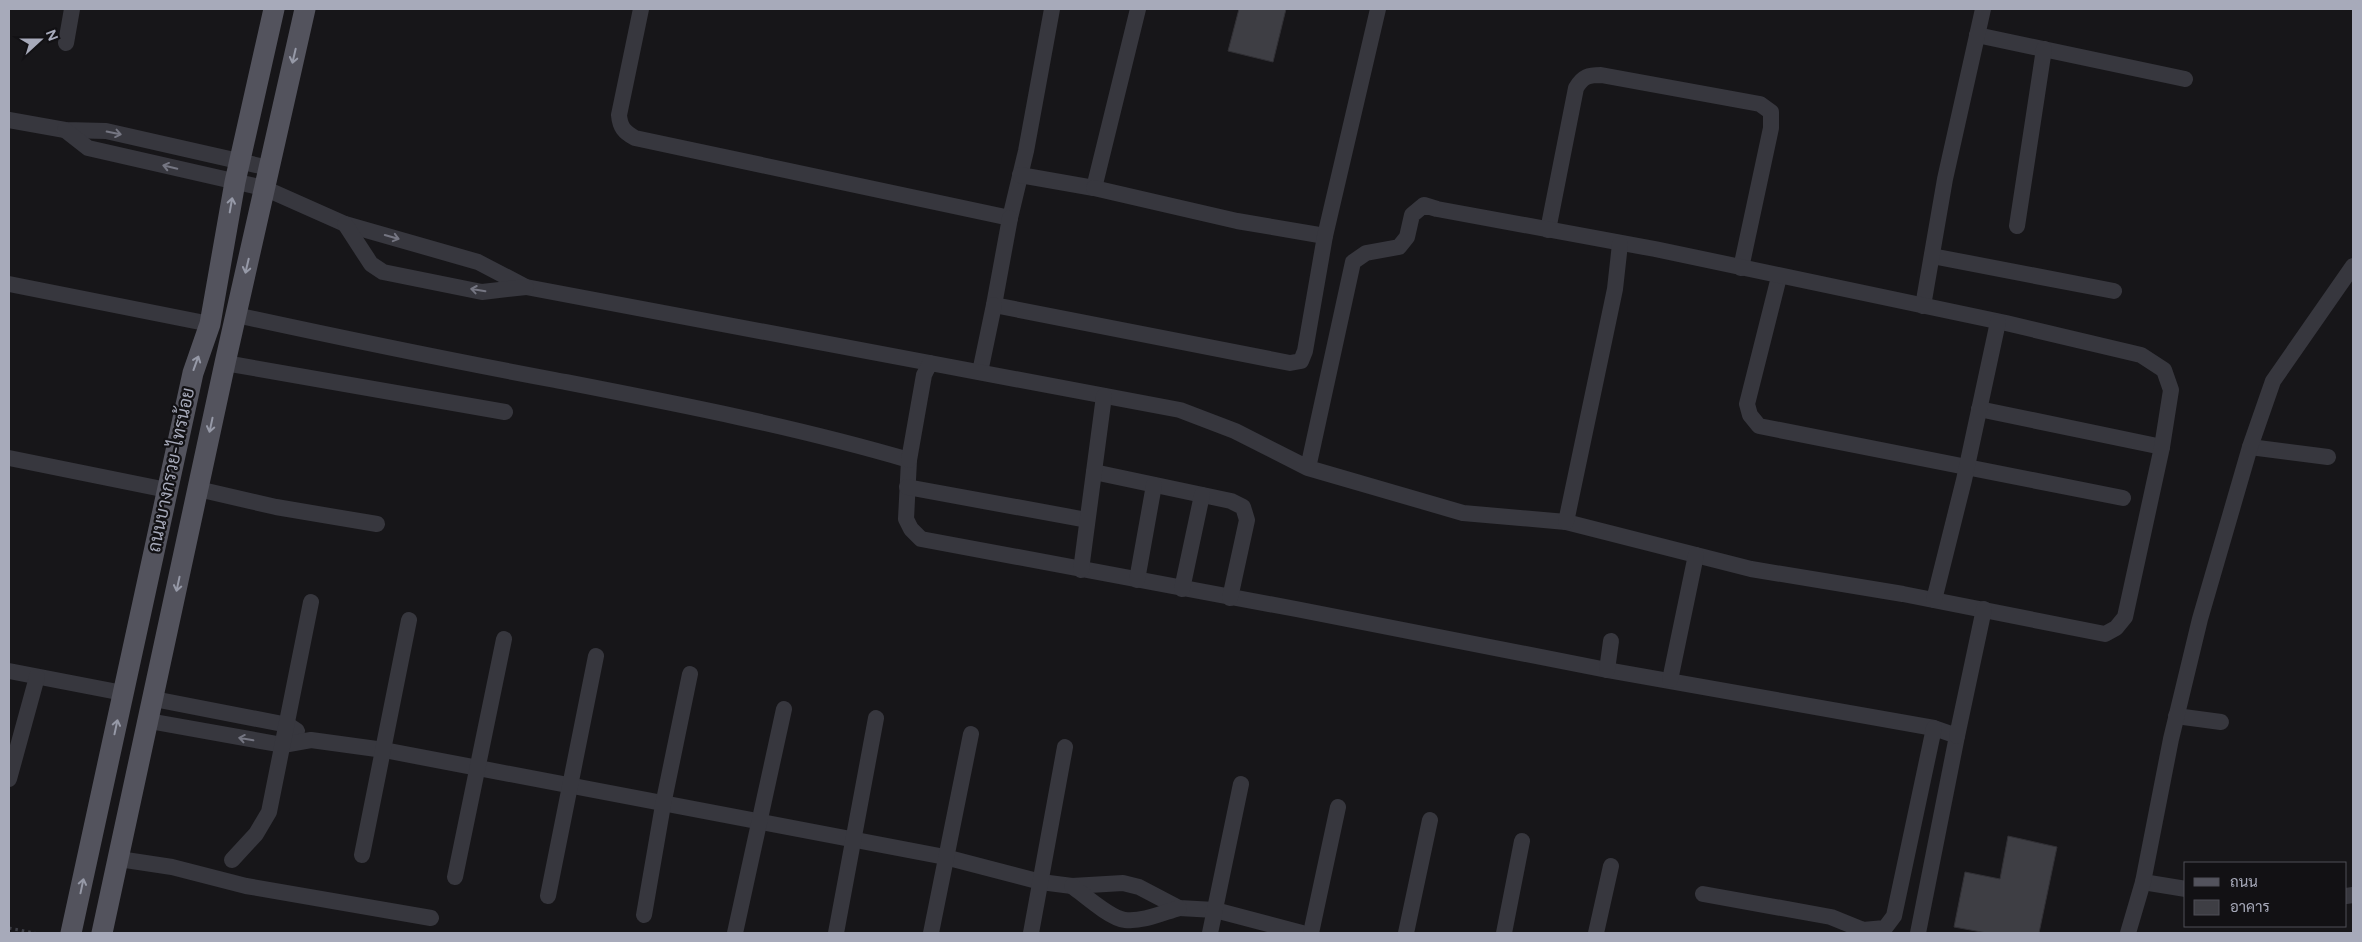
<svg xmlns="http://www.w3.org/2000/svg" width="2362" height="942" font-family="Figtree,Sarabun,sans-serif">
<rect width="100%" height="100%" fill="#171619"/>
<g fill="#3e3e44" stroke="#313035">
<path d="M1239,9H1286L1273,62L1228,51Z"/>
<path d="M2008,836L2057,847L2039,933H1987L1954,927L1965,872L2000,879Z"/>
</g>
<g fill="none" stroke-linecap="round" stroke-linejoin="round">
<path stroke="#3d3e45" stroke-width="3" stroke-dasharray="2.5 4" stroke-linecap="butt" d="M9,928L35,933"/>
<g stroke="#37373e" stroke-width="16">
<path d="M641,9L619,115C620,127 624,132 635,138L1010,218L1026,151L1052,9"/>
<path d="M1977,35L2185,79"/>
<path d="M66,43L72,9"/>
<path d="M9,120L65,130L106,131L269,168"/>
<path d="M65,130L88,148L264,188L345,224L478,262L526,287L930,363"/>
<path d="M1020,175L1094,188L1138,9"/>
<path d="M1094,188L1237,221L1325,236"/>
<path d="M1010,218L994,305L1290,363L1301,361L1305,351L1325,236L1378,9"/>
<path d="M345,224L371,264L383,272L482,292L526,287"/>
<path d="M2017,226L2044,49"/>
<path d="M1548,230L1576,88C1583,76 1589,75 1601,75L1760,104L1771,112V128L1741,268"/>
<path d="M1932,256L2114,291"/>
<path d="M1779,277L1747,404L1750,415L1759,426L2123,498"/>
<path d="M9,284L210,324"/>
<path d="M1923,306L1945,179L1983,9"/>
<path d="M236,315C342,338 448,360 555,380C673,403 793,426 909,460L906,519L911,529L921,539L1296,609L1607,670L1934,728L1957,736L1918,933"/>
<path d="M225,363L505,412"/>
<path d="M980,372L994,305"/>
<path d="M1979,409L2162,447"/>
<path d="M2250,447L2328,457"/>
<path d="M9,458L167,490"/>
<path d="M909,460L924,375L930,363L1180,410L1235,431L1308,468L1463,513L1566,522L1751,569L1903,594L2105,634L2116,628L2125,617L2162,447L2171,390L2164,370L2141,355L2006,323L1655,249L1437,209L1424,205L1412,215L1407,237L1399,247L1366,253L1353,262L1308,468"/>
<path d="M1094,472L1231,501L1243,507L1247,520L1230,598"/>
<path d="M907,487L1087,520"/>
<path d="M198,489L276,507L377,524"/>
<path d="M1566,522L1615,289L1620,244"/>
<path d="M1081,570L1104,396"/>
<path d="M1137,580L1154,485"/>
<path d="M1182,589L1202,495"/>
<path d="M1934,600L1964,480L1998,322"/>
<path d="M1607,670L1611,641"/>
<path d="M9,671L123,693"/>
<path d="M1670,680L1696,555"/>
<path d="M154,699L288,725L297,731"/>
<path d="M2176,716L2221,722"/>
<path d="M149,721L283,745L311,740L384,750L945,857L1041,882L1072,886L1123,883L1139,887L1179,908L1215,910L1302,933"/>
<path d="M1957,736L1984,609"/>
<path d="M9,779L37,677"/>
<path d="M362,855L409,620"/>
<path d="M119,859L172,867L246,886L431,918"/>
<path d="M232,860L256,834L269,812L311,602"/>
<path d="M455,877L504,639"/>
<path d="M2143,882L2186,889"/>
<path d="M1072,886C1084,895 1111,919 1125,920C1143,922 1162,913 1179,908"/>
<path d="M1703,894L1831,917L1863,930L1885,928L1894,916L1934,728"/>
<path d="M548,896L596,656"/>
<path d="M2346,896L2353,895"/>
<path d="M644,915L663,805L690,674"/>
<path d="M735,933L784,709"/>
<path d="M836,933L876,718"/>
<path d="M931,933L971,734"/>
<path d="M1031,933L1065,747"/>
<path d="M1210,933L1241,784"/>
<path d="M1311,933L1338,807"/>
<path d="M1406,933L1430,820"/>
<path d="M1504,933L1522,841"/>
<path d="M1596,933L1611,866"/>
<path d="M2128,933L2143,882L2171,739L2200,619L2250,447L2273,381L2353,266"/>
</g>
<g stroke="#53535d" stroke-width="21">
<path d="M71,933L193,373L210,324L235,182L274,9"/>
<path d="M102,933L225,363L305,9"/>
</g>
</g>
<defs><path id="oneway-shaft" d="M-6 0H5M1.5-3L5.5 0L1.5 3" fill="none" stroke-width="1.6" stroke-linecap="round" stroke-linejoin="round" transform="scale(1.25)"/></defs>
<g stroke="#9699a7">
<use href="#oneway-shaft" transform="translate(294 56) rotate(103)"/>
<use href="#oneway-shaft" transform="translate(231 205) rotate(-80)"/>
<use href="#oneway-shaft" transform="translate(247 266) rotate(103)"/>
<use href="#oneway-shaft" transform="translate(196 363) rotate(-70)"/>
<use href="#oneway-shaft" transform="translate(211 425) rotate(102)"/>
<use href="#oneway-shaft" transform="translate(178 584) rotate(102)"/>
<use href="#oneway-shaft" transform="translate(116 727) rotate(-78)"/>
<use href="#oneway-shaft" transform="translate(82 886) rotate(-78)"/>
</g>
<g stroke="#757682">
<use href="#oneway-shaft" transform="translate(114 133) rotate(11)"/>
<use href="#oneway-shaft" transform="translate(170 167) rotate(-167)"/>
<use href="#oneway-shaft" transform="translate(392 237) rotate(16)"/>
<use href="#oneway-shaft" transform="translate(478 290) rotate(-171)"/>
<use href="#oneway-shaft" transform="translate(246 739) rotate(-170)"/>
</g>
<g text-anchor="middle" stroke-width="4.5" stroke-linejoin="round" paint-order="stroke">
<g font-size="18" fill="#a7aaba" stroke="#121114">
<text transform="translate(171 470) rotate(-78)" y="6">ถนนบางกรวย-ไทรน้อย</text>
</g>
</g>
<rect width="2362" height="942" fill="none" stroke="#a7aaba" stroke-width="20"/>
<rect x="2184" y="862" width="162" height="65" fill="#121114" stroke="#4e4e56"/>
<rect x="2194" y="878" width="25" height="8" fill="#53535d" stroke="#4e4e56"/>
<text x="2230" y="887" font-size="15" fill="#a7aaba">ถนน</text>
<rect x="2194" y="900" width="25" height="15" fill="#3e3e44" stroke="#4e4e56"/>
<text x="2230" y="912" font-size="15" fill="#a7aaba">อาคาร</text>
<g transform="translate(40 40) rotate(69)" stroke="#121114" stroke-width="4" paint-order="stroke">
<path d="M0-4L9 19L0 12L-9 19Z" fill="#a7aaba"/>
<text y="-8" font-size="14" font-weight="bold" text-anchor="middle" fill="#a7aaba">N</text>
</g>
</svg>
